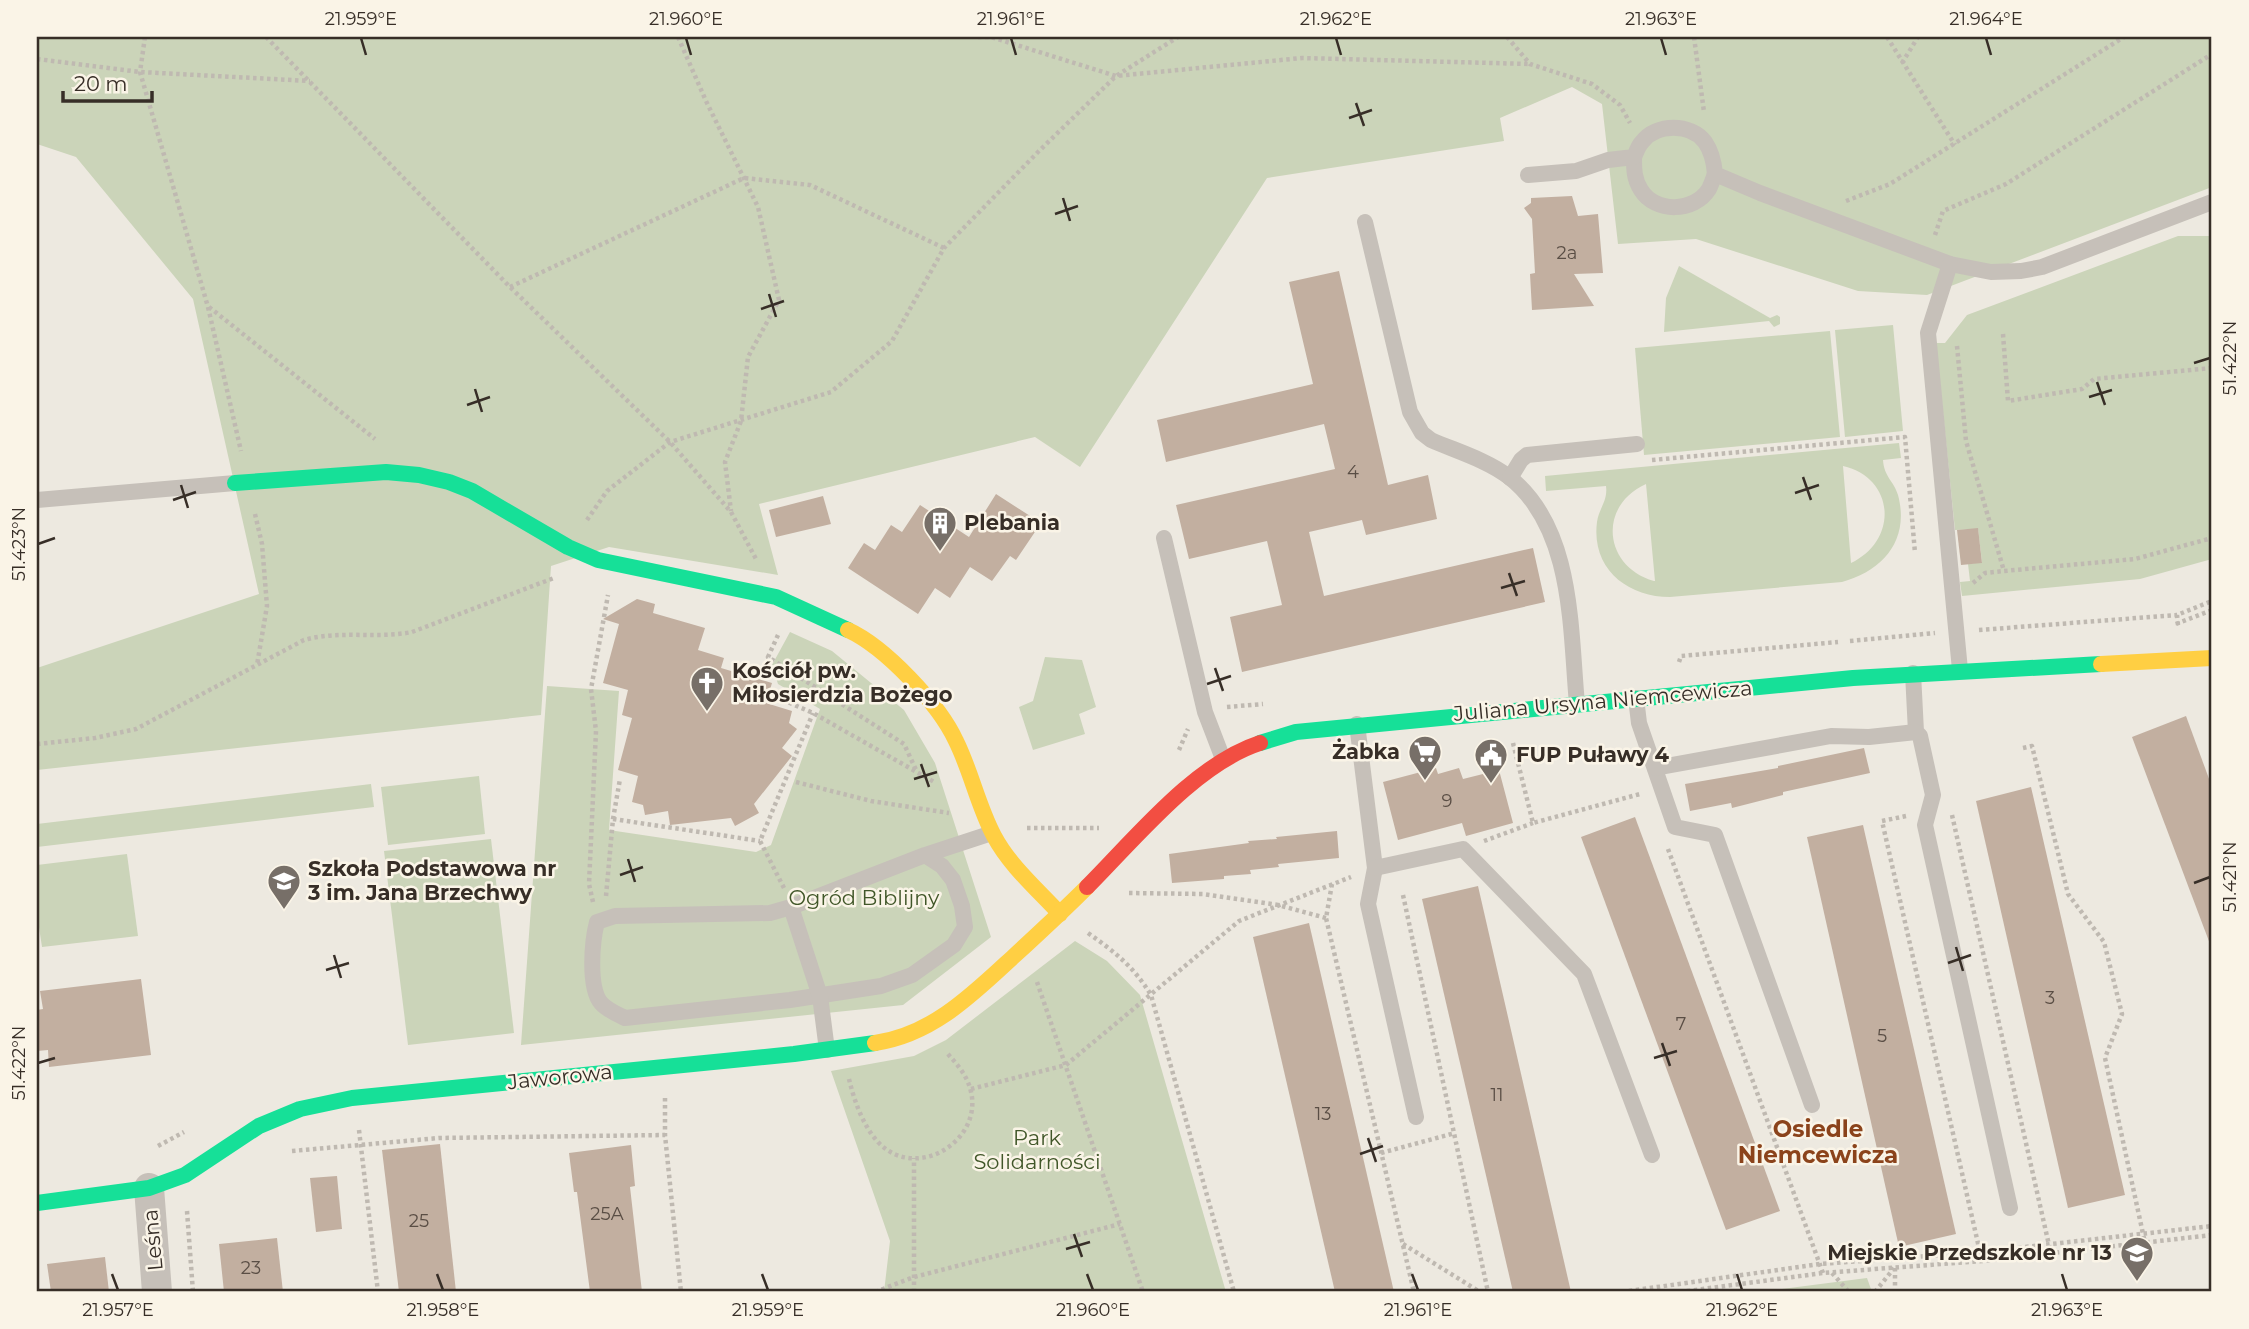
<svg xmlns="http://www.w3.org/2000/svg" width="2249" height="1329" font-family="Montserrat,sans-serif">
<rect width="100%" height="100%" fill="#ede9e0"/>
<g fill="#cbd4b9" fill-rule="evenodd">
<path d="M37,37H2212V187L1927,295L1858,291L1696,239L1618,244L1602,104L1572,87L1500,118L1504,141L1267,178L1080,467L1035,437L759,504L778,575L609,547L551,566L541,715L37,770V668L259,594L193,299L76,157L37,144Z"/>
<path d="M2178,236H2212V559L2140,579L1962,596L1960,582L1970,581L1968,564L1982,562L1978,529L1955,530L1936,343H1945L1967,315Z"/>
<path d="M1679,266L1770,318L1777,315L1780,317V324L1774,327L1769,321L1664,332L1666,298Z"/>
<path d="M1893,325L1903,431L1845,437L1835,330Z"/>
<path d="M1830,331L1840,437L1644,455L1635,348Z"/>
<path d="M1899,443L1901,458L1883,460C1884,477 1894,481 1898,495C1910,540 1883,571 1842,582L1670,597C1627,597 1591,568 1597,522C1599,508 1608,501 1606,486L1546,491L1545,476ZM1843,466C1895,478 1899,540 1851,563ZM1646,484L1655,581H1654C1604,567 1597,506 1646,484Z"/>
<path d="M790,632L832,651L904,710L935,763L991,937L903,1005L521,1045L547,686L619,691L609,830L756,852L771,845L820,709L778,684L772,665Z"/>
<path d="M1045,657L1082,660L1096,707L1079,714L1085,734L1033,750L1019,707L1033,701Z"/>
<path d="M479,776L485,834L388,845L381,787Z"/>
<path d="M371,784L374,807L37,847V824Z"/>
<path d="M491,839L514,1033L408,1045L384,851Z"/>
<path d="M127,854L138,936L42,947L37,914V865Z"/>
<path d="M1075,941L1107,961L1140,995L1226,1292H884L890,1241L831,1071L914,1056L946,1040Z"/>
<path d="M1867,1278L1872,1292H1758Z"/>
</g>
<g fill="#c2afa0">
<path d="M1572,196L1578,216L1598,214L1603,273L1574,274L1594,306L1532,310L1530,274L1535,273L1532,219L1524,208L1531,203V198Z"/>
<path d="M1339,271L1388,485L1428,475L1437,519L1366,535L1362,520L1309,532L1324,596L1533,548L1545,602L1242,672L1230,617L1282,605L1267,541L1189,559L1176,505L1335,469L1324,424L1166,462L1157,420L1313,384L1289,282Z"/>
<path d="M996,494L1041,523L1016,560L1010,556L992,581L970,567L950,598L935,588L918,614L848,568L864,543L875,550L891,525L902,532L920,505L969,537Z"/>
<path d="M823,496L831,524L776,537L769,510Z"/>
<path d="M1978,528L1982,563L1961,565L1957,530Z"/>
<path d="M637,599L655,604L653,613L705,628L698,650L724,658L721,668L772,683L766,703L792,711L789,723L797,729L782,748L792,756L754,804L759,813L735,826L731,818L670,825L668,811L645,815L643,805L632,802L638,776L618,770L632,718L622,715L628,690L603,683L619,624L603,619Z"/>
<path d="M2186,716L2212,787V943L2210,944L2132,737Z"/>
<path d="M1864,748L1870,773L1783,792V795L1732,808L1731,803L1690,811L1685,784L1778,768V766Z"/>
<path d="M1436,768L1438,774L1459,768L1463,779L1499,770L1513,823L1466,836L1462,823L1398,840L1383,782Z"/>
<path d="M2031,787L2125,1195L2068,1208L1976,801Z"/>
<path d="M1635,817L1780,1211L1726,1230L1581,837Z"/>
<path d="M1863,825L1956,1234L1899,1247L1807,837Z"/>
<path d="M1337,831L1339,858L1278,864L1279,867L1250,870L1251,874L1224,876V879L1172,883L1169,854L1249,843L1248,841L1277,839L1276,837Z"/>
<path d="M1478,886L1571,1292H1513L1422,899Z"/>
<path d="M1309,923L1394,1292H1335L1253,937Z"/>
<path d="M141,979L151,1055L49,1067L48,1050L37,1051V1010L43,1009L40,991Z"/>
<path d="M440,1144L456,1292H399L382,1150Z"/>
<path d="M631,1145L635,1186L630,1187L642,1292H590L577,1192H574L569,1153Z"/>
<path d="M337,1176L342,1229L316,1232L310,1178Z"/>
<path d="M277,1238L283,1292H224L219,1244Z"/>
<path d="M105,1257L109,1292H51L47,1264Z"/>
</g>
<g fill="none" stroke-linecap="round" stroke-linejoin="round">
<g stroke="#bfb9b1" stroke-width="4.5" stroke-dasharray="3.5 3.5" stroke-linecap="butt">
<path d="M145,37L140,72L208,307L241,451"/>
<path d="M266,37L510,287L670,442L731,512L756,559"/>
<path d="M678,37L706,101L758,207L779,300L748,357L741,421L725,462L731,511"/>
<path d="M978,37H991L1116,76L1302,58L1530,64"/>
<path d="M1507,37L1530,64L1592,84L1620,105L1630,123"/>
<path d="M1694,37L1704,112"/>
<path d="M1887,37L1955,145"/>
<path d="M37,59L140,72L310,81"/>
<path d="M1902,63L1918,37"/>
<path d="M1846,201L1890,184L2124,37"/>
<path d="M1935,235L1943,211L2006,184L2212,54"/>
<path d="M510,287L744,178L810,185L944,248"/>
<path d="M209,307L375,439"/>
<path d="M2003,334L2008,401L2082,389L2094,379L2212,368"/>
<path d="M1957,346L1966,441L2004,571L2135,559L2212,538"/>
<path d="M1652,460L1905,437L1915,553"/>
<path d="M255,514L262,544L267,606L257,665"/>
<path d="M587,520L607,491L670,442L831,392L892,341L944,248L1038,152L1116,76L1178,37"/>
<path d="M1973,583L1985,573L2004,571"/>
<path d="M2176,624L2212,610"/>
<path d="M2178,625L2177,615L2212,601"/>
<path d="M1979,630L2177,615"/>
<path d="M778,635L768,657L904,744L917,772"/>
<path d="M1850,641L1935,633"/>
<path d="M1679,662L1681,656L1838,642"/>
<path d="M776,697L813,713L936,783"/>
<path d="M1227,707L1263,704"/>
<path d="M1513,743L1533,823L1640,794"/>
<path d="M37,744L95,738L136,729L304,640C339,630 376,639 412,632L554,578"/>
<path d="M2023,748L2032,746L2068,894L2104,942L2122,1014L2105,1058L2145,1243"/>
<path d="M1179,750L1188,729"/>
<path d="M796,782L871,801L949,813"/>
<path d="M1952,815L2051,1254"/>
<path d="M1906,816L1882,821L1982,1261"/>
<path d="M613,819L760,841"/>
<path d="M1027,828H1099"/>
<path d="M1484,841L1533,823"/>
<path d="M1668,849L1823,1273"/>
<path d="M1332,884L1326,918L1414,1292"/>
<path d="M784,888L760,841L813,713"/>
<path d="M1129,893L1203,894L1278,905L1326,918"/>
<path d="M1403,895L1488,1292"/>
<path d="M606,896L613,819L620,779"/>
<path d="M593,902L589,884L596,731L591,689L608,595"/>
<path d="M1088,933C1115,952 1133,966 1151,995L1234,1292"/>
<path d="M1037,982L1143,1292"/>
<path d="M849,1079C854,1100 863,1126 878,1142C916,1183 986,1140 970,1088C966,1074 956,1063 947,1053"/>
<path d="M971,1089L1066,1065L1239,921L1351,877"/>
<path d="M665,1098V1135L681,1292"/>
<path d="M359,1130L378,1292"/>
<path d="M158,1146L184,1132"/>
<path d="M292,1151L439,1138L665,1135"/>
<path d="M1381,1153L1455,1133"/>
<path d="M187,1211L193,1292"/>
<path d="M1403,1244L1480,1292"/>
<path d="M1895,1268V1292"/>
<path d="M1832,1273L1849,1292"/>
<path d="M875,1292L914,1277L1120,1224"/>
<path d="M914,1292V1158"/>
<path d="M1622,1292L1820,1264L1980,1252L2212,1226"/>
<path d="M1680,1292L1823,1273L1982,1261L2212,1235"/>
<path d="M1875,1292L1894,1268"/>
</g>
<g stroke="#c6c0b9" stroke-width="16">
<path d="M1634,157C1634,170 1634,179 1641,190C1655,213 1694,213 1709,189C1711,185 1713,179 1715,174"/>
<path d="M1528,175L1576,171L1608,160L1634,157C1636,153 1638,146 1642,142C1656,123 1691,123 1705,142C1712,152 1714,162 1715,174L1760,193L1950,264L1991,272L2021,271L2042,267L2212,202"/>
<path d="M1365,222L1410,412L1422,433L1431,440C1456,451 1487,460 1509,477C1574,528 1570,629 1577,704"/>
<path d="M1950,264L1928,333L1960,670"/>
<path d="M1510,478L1521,460L1527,455L1637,444"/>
<path d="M37,500L235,483"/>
<path d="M1164,538L1205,712L1223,759"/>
<path d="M1913,673L1916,732L1920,736L1933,795L1925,825L2010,1208"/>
<path d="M1636,698L1639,723L1675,827L1715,835L1812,1105"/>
<path d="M1357,724L1375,868L1368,904L1416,1117"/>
<path d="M1655,768L1831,736L1869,737L1916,732"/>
<path d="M925,855L942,866L953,880L962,906L965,927L954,945L912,975L881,986L790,1000L625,1018C617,1014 607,1010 601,1003C588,987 592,941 597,922L615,916L770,913L791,907L925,855L992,833"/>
<path d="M1375,868L1463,849L1584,974L1652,1155"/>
<path d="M791,907L820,996L827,1050"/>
</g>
<path stroke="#c6c0b9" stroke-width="30" d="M149,1188L157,1292"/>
<g stroke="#16e098" stroke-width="16">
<path d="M235,483L386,472L419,475L449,482L472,491L568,547L598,560L776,597L848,630"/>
<path d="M1260,743L1296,732L1853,678L2101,664"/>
<path d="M37,1203L149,1188L185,1175L259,1126L300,1109L352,1098L794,1054L875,1043"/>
</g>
<g stroke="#ffcf43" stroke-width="16">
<path d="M848,630C885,647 939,704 956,741C971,771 978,806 994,836C1010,866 1037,889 1060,914"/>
<path d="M2101,664L2212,658"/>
<path d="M875,1043C932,1035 973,994 1013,957C1038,934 1063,911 1087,887"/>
</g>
<path stroke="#f24e42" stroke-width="16" d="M1087,887C1135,839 1195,764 1260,743"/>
</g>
<path fill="none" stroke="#372e27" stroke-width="2.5" d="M361,38L366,55M686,38L691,55M1011,38L1016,55M1336,38L1341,55M1661,38L1666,55M1986,38L1991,55M1356,103L1364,126M1349,118L1372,110M1063,198L1070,221M1055,214L1078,206M769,294L776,317M761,309L784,301M2194,363L2210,358M2097,382L2105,405M475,389L482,412M2089,397L2112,390M467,405L490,397M1803,477L1811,500M181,485L188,508M1795,493L1819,485M173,500L196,492M38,544L55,538M1509,573L1517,596M1501,588L1525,581M1215,668L1223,691M1207,684L1231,676M921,764L929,787M914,779L937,772M628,859L635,882M620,875L643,867M2194,883L2210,877M1956,947L1963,971M334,955L341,978M1948,963L1971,955M326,970L349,963M1662,1043L1670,1066M1654,1058L1677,1051M38,1063L55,1058M1368,1138L1376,1162M1360,1154L1383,1146M1074,1234L1082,1257M1066,1249L1090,1242M112,1274L118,1290M437,1274L443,1290M762,1274L768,1290M1087,1274L1093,1290M1412,1274L1418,1290M1737,1274L1742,1290M2062,1274L2067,1290"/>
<defs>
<symbol id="building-pin" viewBox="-11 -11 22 30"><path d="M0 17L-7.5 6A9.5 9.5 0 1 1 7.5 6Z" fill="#776f68" stroke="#faf4e7"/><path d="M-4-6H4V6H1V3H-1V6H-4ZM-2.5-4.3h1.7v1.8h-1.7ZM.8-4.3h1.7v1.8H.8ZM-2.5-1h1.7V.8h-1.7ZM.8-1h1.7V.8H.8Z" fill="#fff"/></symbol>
<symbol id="church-pin" viewBox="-11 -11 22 30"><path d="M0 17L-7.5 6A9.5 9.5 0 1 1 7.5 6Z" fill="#776f68" stroke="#faf4e7"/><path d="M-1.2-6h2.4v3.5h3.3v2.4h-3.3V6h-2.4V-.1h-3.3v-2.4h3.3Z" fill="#fff"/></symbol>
<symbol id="supermarket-pin" viewBox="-11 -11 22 30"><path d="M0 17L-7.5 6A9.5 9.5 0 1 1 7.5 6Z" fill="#776f68" stroke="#faf4e7"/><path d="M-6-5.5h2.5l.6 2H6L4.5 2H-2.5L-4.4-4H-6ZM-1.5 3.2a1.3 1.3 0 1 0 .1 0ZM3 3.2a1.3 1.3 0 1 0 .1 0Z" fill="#fff"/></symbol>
<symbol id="civic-pin" viewBox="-11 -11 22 30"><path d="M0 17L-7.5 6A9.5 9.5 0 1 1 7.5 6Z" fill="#776f68" stroke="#faf4e7"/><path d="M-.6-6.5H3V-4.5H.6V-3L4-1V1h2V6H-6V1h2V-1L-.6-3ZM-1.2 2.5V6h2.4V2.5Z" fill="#fff"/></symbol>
<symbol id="school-pin" viewBox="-11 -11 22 30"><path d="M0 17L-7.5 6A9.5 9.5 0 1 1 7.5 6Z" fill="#776f68" stroke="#faf4e7"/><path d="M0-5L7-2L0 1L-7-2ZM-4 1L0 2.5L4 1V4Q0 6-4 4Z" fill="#fff"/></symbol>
</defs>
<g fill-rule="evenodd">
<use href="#building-pin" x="921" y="504" width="38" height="52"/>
<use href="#church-pin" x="688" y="664" width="38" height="52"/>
<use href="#supermarket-pin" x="1406" y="733" width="38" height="52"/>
<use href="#civic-pin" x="1472" y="736" width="38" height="52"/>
<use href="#school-pin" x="265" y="862" width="38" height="52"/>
<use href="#school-pin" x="2118" y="1234" width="38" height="52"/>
</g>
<g text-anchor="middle" stroke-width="5" stroke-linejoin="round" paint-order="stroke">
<g font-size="18" fill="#5a4e45">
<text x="1567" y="259">2a</text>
<text x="1353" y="478">4</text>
<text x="1447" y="807">9</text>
<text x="2050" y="1004">3</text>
<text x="1681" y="1030">7</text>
<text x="1882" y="1042">5</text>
<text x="1497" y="1101">11</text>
<text x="1323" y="1120">13</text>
<text x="607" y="1220">25A</text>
<text x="419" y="1227">25</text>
<text x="251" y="1274">23</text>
</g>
<g font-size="21" font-weight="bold" fill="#372e27" stroke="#faf4e7" text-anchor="start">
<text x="964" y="530">Plebania</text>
<text x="732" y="678">Kościół pw.<tspan x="732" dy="24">Miłosierdzia Bożego</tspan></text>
<text x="1400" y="759" text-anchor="end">Żabka</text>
<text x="1516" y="762">FUP Puławy 4</text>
<text x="308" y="876">Szkoła Podstawowa nr<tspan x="308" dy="24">3 im. Jana Brzechwy</tspan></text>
<text x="2112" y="1260" text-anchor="end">Miejskie Przedszkole nr 13</text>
</g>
<g font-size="21" fill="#372e27" stroke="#faf4e7">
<text transform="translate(1603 701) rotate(-5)" y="7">Juliana Ursyna Niemcewicza</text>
<text transform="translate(560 1077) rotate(-6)" y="7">Jaworowa</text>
<text transform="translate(153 1240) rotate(-95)" y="7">Leśna</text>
</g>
<g font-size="21" fill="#415729" stroke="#faf4e7">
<text x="864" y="905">Ogród Biblijny</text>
<text x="1037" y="1145">Park<tspan x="1037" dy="24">Solidarności</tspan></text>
</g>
<g font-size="23" font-weight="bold" fill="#8b431b" stroke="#faf4e7">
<text x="1818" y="1137">Osiedle<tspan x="1818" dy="26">Niemcewicza</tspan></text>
</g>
</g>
<rect width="2249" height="1329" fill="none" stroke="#faf4e7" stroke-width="77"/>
<path d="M63 91v10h89v-10" fill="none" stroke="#372e27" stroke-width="3.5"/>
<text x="74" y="91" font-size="21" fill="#372e27" stroke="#faf4e7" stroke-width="5" paint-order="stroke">20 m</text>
<rect x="38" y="38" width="2172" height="1252" fill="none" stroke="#372e27" stroke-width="2.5"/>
<g font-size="18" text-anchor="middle" fill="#372e27">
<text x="361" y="25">21.959°E</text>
<text x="686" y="25">21.960°E</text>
<text x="1011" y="25">21.961°E</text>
<text x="1336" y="25">21.962°E</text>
<text x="1661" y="25">21.963°E</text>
<text x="1986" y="25">21.964°E</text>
<text transform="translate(2230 358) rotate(-90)" y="6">51.422°N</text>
<text transform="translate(19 544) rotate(-90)" y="6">51.423°N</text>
<text transform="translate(2230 877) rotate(-90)" y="6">51.421°N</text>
<text transform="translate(19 1063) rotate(-90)" y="6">51.422°N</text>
<text x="118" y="1316">21.957°E</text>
<text x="443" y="1316">21.958°E</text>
<text x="768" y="1316">21.959°E</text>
<text x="1093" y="1316">21.960°E</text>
<text x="1418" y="1316">21.961°E</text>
<text x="1742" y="1316">21.962°E</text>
<text x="2067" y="1316">21.963°E</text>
</g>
</svg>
